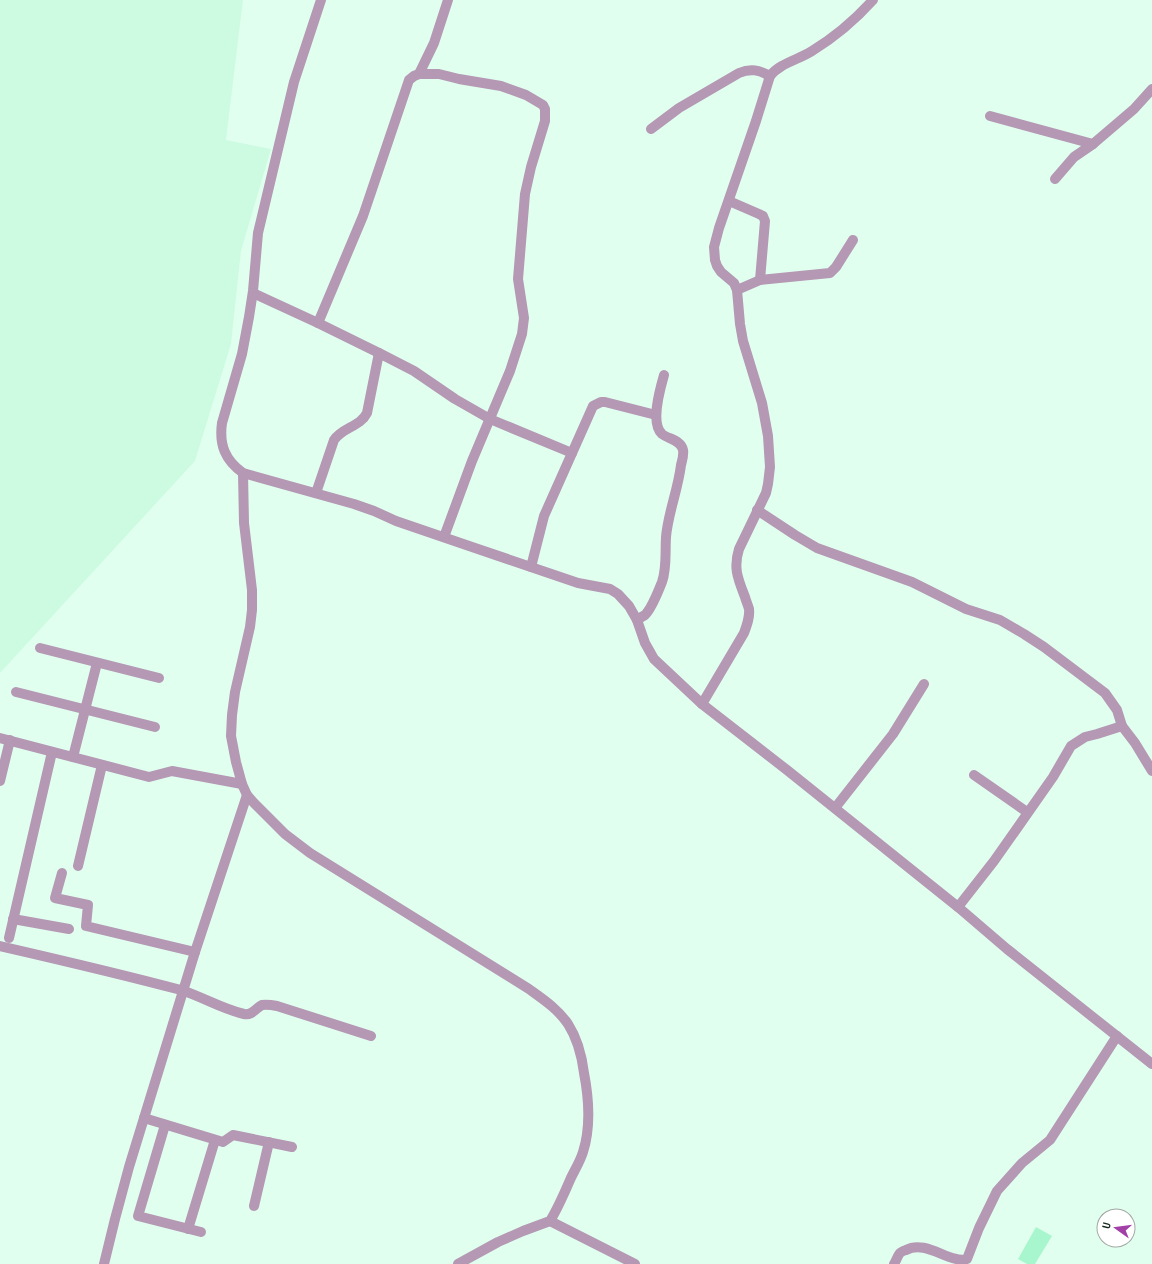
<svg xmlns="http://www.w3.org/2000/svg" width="1152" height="1264" font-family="'PT Sans Narrow',sans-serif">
<rect width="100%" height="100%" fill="#e1ffee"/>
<path fill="#cdfbe2" d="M0,0H243L226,140L271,149L241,251L231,344L195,461L0,673Z"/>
<path fill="#a8f6cd" d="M1036,1227L1052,1236L1035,1264H1027L1018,1259Z"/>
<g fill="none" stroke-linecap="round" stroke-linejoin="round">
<g stroke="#b498b4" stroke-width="10">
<path d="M321,0L294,82L258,233L253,291L249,317L242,354L222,423C219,445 225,460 243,473L354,504L374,511L396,521L475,548L578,583L610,589L618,594L629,606L637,620L645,643L654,659L702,704L787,770L958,907L1007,949L1152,1064"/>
<path d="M419,74L434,43L448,0"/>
<path d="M990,116L1093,144L1134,109L1152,89"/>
<path d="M651,129L679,108L739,73C751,68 759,70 770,76"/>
<path d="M1055,179L1074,157L1093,144"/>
<path d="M729,201L759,214L763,216L765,221L760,280"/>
<path d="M737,290L760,280L830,273L836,267L853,240"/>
<path d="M253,293L318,323L379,353"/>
<path d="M318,323L363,216L409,80L414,76L419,74H439L459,79L501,86L526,95L543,105L545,109V121L531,167L525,194L518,279L524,318L522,334L510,371L472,461L444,537"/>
<path d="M243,473L244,523L252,590V610L250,627L235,692L232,715L231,736L236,762L242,784L247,795L254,803L285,834L310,853L529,989C543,999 558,1009 568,1024C577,1038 582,1057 584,1073C589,1099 591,1127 583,1152C580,1162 574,1171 570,1180C564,1194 558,1208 550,1221L523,1231L498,1242L458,1264"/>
<path d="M316,493L334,440C343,427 360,427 367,413L379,353L414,371L455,399L490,419L572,453"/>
<path d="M757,510L795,535L817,548L912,582L966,609L1000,620L1024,634L1044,647L1105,693L1117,710L1122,726"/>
<path d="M531,567L544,516L593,406L601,402H605L656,415"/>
<path d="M637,620C639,618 642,617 645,615C652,608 658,592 662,582C667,568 665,553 666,537C668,513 678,490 681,465C682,461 684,455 683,450C681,440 668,439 662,434C650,423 660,389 664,375"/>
<path d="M40,648L159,678"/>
<path d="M16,692L155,727"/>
<path d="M702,704L744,633C747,625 750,617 749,609C748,605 746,601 745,597C738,579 733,568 739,549L766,493L768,484L770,467L768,436L762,403L743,341L740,324L737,290L734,283L721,272L717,266L715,260L714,247L719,228L756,121L770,76C780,63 798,60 812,51C835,37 855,20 873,0"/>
<path d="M0,738L149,777L172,771L242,784"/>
<path d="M73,757L97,663"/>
<path d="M974,775L1027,812"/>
<path d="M0,781L10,740"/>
<path d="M835,808L893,734L924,684"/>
<path d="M78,866L102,765"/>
<path d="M62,873L55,898L88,905L86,926L195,952"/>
<path d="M958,907L994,861L1053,777L1071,746L1085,737L1097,734L1122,726L1135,743L1152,771"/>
<path d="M13,919L69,929"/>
<path d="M9,938L52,752"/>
<path d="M0,946C61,960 121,974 181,990C203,997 222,1009 244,1014C252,1016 256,1008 262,1005C267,1004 272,1005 277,1006L371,1036"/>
<path d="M144,1118L223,1142L233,1135L292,1147"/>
<path d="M165,1125L138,1216L201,1232"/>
<path d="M254,1206L269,1142"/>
<path d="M550,1221L635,1264"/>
<path d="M188,1229L215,1140"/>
<path d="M104,1264L115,1219L129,1167L195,952L247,795"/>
<path d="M894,1264C896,1261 898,1255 900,1253C901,1252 905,1250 906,1250C926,1239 950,1264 967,1259L979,1228L997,1191L1022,1163L1050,1140L1117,1036"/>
</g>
</g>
<g transform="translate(1116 1228) rotate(284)"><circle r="19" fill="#ffffff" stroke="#a3a8a5"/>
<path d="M0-3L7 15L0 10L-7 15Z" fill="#a240a7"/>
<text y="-6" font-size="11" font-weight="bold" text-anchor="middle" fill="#18261f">U</text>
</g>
</svg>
